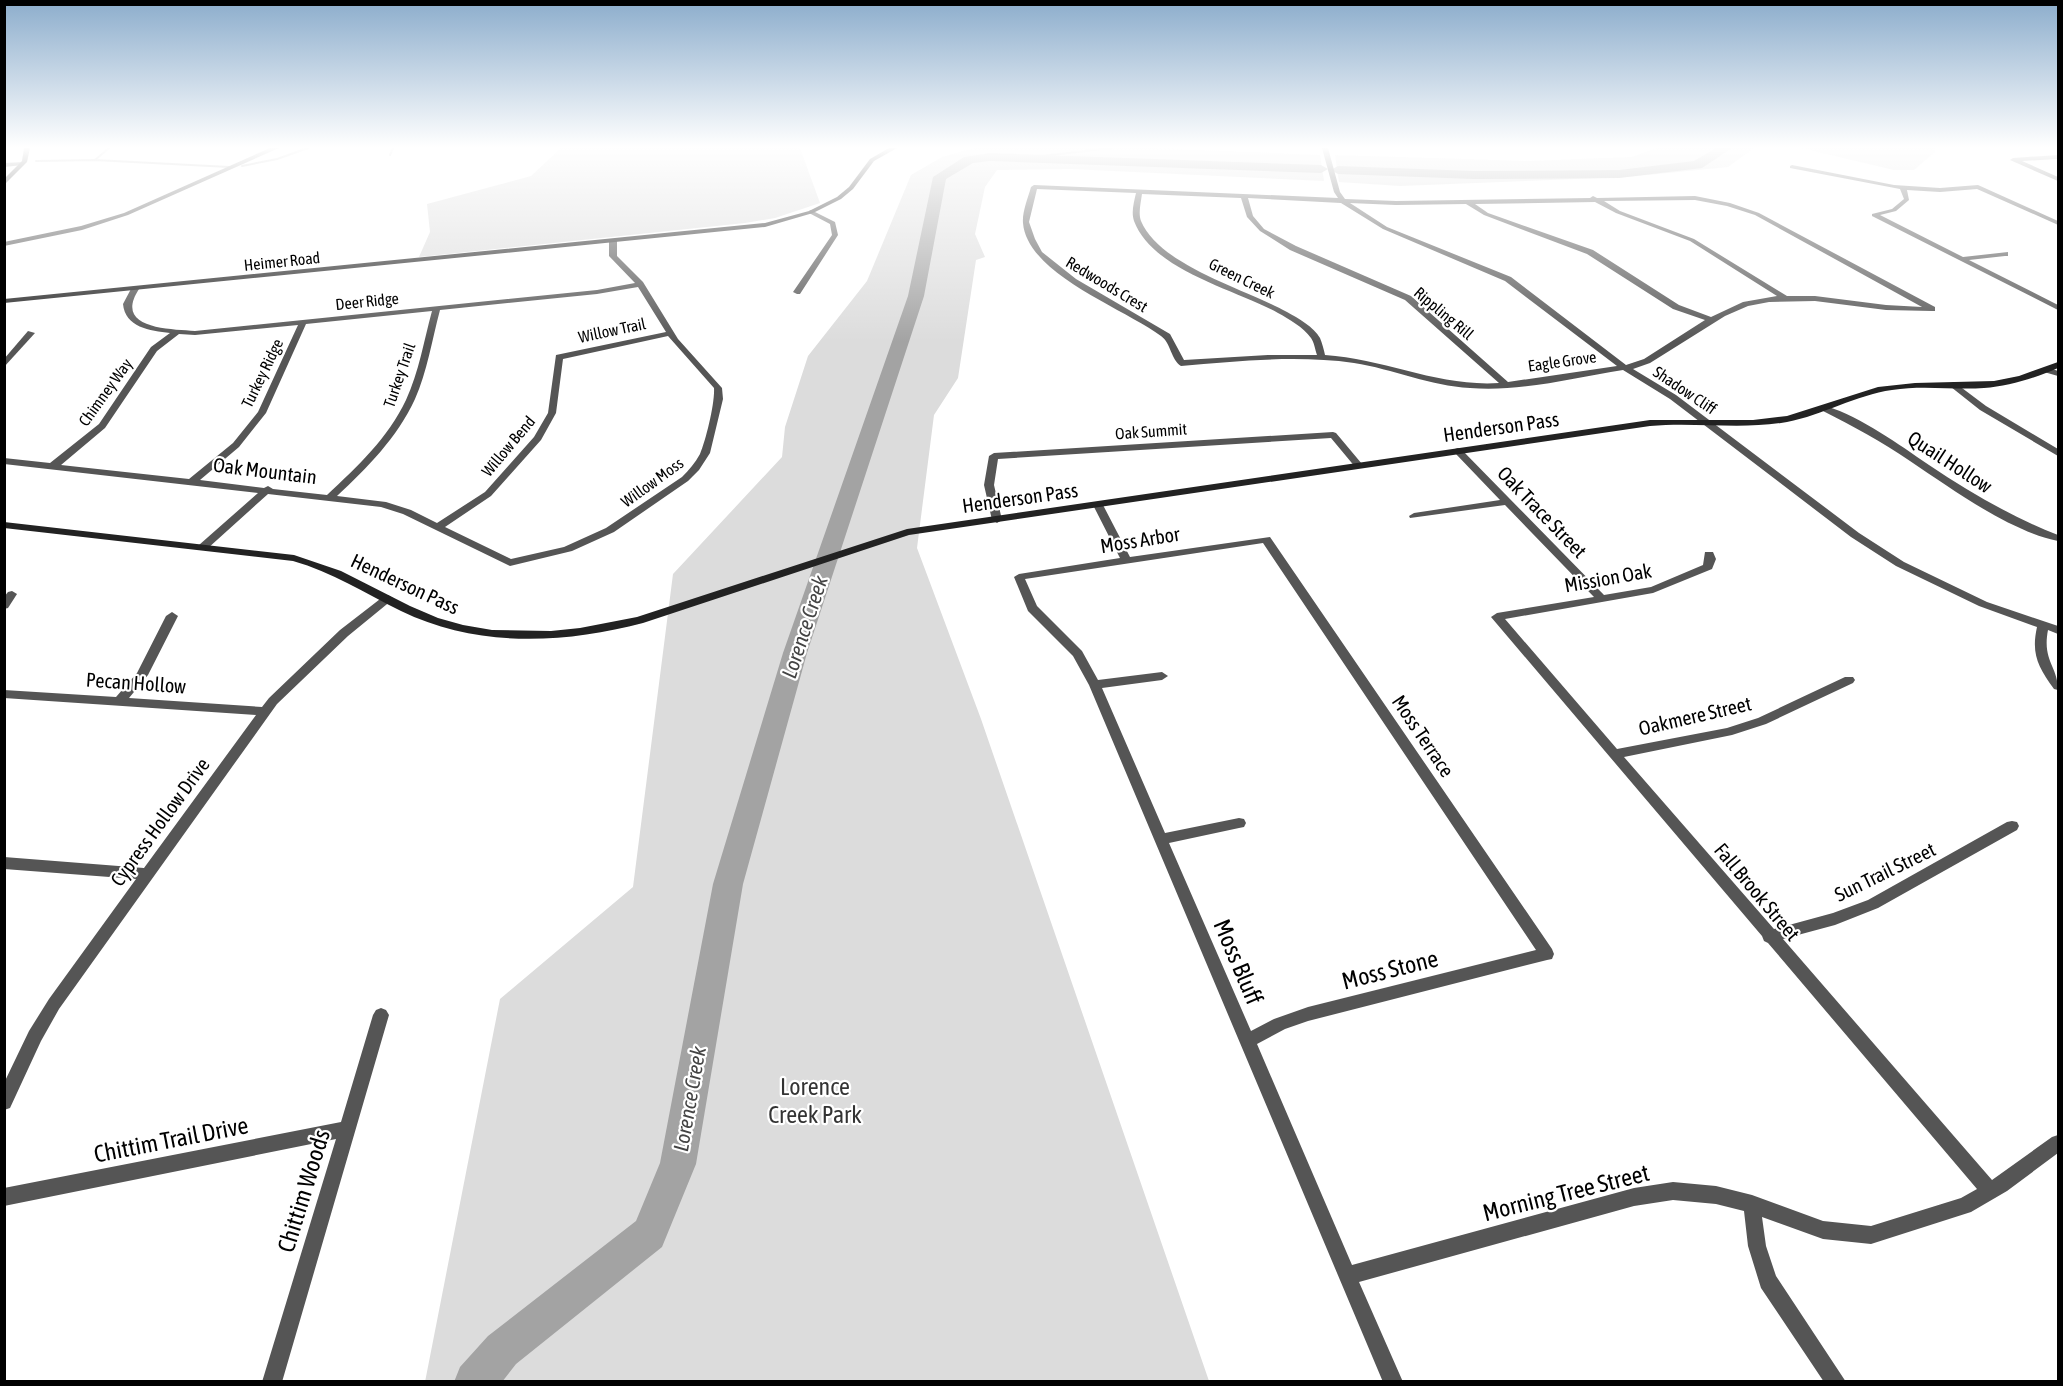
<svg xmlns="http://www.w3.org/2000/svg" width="2063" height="1386" font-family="'Asap Condensed',sans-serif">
<rect width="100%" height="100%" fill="#fff"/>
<g fill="#dcdcdc">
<path d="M561,148H800L820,203L775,218L745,223L419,257L430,232L427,204L531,176Z"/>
<path d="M974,148H1153L1320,155L1324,181L1071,169L997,170L985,187L975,234L985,257L976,260L958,378L934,415L917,548L981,719L1209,1381L425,1382L500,999L633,887L673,574L782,457L785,427L808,356L867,281L911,175L942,157Z"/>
<path d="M1657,148H1754L1728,167L1627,177L1400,186L1339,182L1335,155L1530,161L1632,157Z"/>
<path d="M1801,148H1934L1936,151L1914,170H1894Z"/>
</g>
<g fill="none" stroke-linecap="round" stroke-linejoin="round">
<g stroke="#a3a3a3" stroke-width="2">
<path d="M390,155L393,148"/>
<path d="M1024,158L1112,148"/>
<path d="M95,160L109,148"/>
<path d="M36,161L95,160L229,167"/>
<path d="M242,166L277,159L308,148"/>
</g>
<g fill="#a3a3a3" fill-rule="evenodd">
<path d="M1716,148H1732L1702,168L1619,178L1474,179L1338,174L1331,170L1338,166L1474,171L1619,170L1694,161Z"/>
<path d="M990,153L1321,165L1328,169L1321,173L990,161L973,163L946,179L924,296L807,653L743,884L696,1164L662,1247L516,1364L502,1382H454L460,1367L488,1336L636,1221L660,1163L713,884L783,653L908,296L933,177L964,157Z"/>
</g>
<g fill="#555" fill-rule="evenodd">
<path d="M270,148H279L128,215L82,230L4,246V242L81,226L124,213Z"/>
<path d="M1322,148H1328L1340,192L1345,199L1396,201L1590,198L1593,196L1597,198L1695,196L1730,203L1759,213L1935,307V311H1932L1886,310L1815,301L1769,302L1748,306L1725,316L1650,363L1633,369L1676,395L1859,533L1904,562L1987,602L2058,626V634L2048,630C2042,661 2058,666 2058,690L2054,689C2038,667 2031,654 2037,627L1979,606L1896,566L1851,537L1670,399L1623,370C1573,378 1521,392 1470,388C1430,386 1393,369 1354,363C1297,355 1238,361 1181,366C1171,360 1171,343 1161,336C1125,309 1027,274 1023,223C1022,212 1028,198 1031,187L1034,185L1338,198L1334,192ZM1037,189L1136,193C1134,202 1131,212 1134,221C1153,271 1235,289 1278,313C1289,319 1303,327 1311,338C1314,342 1315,349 1317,355H1268L1184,360L1170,334L1076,279L1042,252L1035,239L1029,222ZM1142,194L1241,198L1247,217L1260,231L1290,250L1405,300L1499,383C1439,387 1385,359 1325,355C1324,350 1322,343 1320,338C1314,327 1298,318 1287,312C1246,289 1160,266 1141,221C1138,213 1141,202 1142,194ZM1248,198L1341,203L1383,229L1505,281L1617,366L1508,382L1411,296L1296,246L1264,229L1253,216ZM1695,200L1727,206L1755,215L1922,307L1886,305L1815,296H1787L1694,239L1620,211L1604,201ZM1595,202L1616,213L1690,241L1777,296L1743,302L1711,317L1679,305L1593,250L1488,213L1475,204ZM1350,203L1396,205L1466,204L1484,215L1587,254L1673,309L1705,320L1644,359L1626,365L1511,277L1387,227Z"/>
<path d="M2058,155V159L2022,161L2058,177V181L2010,160L2013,158Z"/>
<path d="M25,162L23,165L4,167V163Z"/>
<path d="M1792,165L1894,185L1940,188L1978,185L2058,221V225L2056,224L1977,189L1940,192L1907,190L1909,200L1896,211L1880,215L1963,257L2008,252V256H2005L1969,260L2058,305V310L1872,216V214L1892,209L1904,199L1900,189L1790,168V166Z"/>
<path d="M811,210L835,222L838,235L800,294H797L793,292L832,235L830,224L809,213V211Z"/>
<path d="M613,239L617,241V256L643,282L678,339L722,388L723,399L710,453L699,470L688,481L614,532L572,551L510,566L403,514L381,507L268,494L207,549H199L198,547L199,545L258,493L4,464V458L50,463L99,424L151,347L170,333C150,331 125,327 123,304L132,287L139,289C113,329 169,329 195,331L597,290L635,283L609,256V241ZM638,287L666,332L556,355L548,413L534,437L485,492L437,523L411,510L386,502L337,496C367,468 397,438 415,399C427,372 432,340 440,310L597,294ZM432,311C424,340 419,372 406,400C388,438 357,467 327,495L273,489L268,486L264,488L200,480L239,447L266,413L306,324ZM298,325L258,412L233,443L189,479L61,465L105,428L157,351L179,334L195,335ZM668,336L714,388C715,403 706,440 700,454C695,463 689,470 682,477L606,528L564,547L511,559L445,527L491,496L541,440L556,413L563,359Z"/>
<path d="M28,331L35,333L4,367V359Z"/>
<path d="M2047,367L2058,371V376L2044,372V368Z"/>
<path d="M1954,382L1986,406L2058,449V456L1980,410L1951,387V383Z"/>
<path d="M1826,406C1863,418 1898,444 1929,465C1971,493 2012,517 2058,535V541C2009,531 1952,489 1910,461C1882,442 1853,426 1823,411L1822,409Z"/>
<path d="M1333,432L1336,433L1362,464V468H1356L1331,438L998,459L994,485L1002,520L997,523L992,520L984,485L989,456L994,453Z"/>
<path d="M1458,448L1461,449L1604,595L1651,587L1703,565L1705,552H1713L1716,559L1712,569L1653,593L1505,619L1617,749L1727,728L1758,718L1845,677H1853L1855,680L1853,683L1766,724L1732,735L1624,757L1774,929L1833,913L1868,900L2007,822L2012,821L2017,822L2019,826L2017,830L1878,908L1835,925L1783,939L1992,1180L2052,1137L2058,1135V1153L2007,1191L1971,1212L1871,1244L1823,1239L1762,1217L1766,1246L1776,1276L1846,1382H1824L1761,1288L1748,1246L1744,1211L1716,1204L1673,1200L1634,1206L1359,1282L1403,1382H1383L1089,685L1073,656L1028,611L1014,577L1019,574L1120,558L1093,505L1098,502L1103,505L1130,557L1270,537L1552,949L1554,954L1552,959L1547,960L1308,1021L1285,1029L1257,1044L1352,1265L1634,1188L1673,1182L1716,1186L1752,1195L1823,1221L1871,1226L1961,1198L1977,1189L1768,943L1764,941L1762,936L1491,617L1497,613L1594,597L1505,505L1410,518L1409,516L1414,513L1500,500L1455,453V449ZM1263,543L1536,950L1308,1007L1274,1019L1251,1031L1169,843L1239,828L1244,827L1246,823L1244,819L1239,818L1165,833L1102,688L1162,680L1168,676L1162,672L1098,680L1082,651L1037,606L1025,579Z"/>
<path d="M12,591L17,594L8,608L4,609V597L8,592Z"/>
<path d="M388,595L393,598L392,600L348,636L277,704L59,1009L41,1041L10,1108L4,1110V1083L29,1031L49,999L136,879L4,869V857L144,868L256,715L4,698V690L116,697L137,673L166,616L172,612L178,616L148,675L129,698L262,707L269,698L340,630L384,596Z"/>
<path d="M381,1008L386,1010L389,1015L282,1382H262L336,1139L4,1206V1188L341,1122L373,1015L376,1010Z"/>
</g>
<g fill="#222" fill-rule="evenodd">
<path d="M24,148H30L27,162L4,185V179L22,161Z"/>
<path d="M889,148H897L874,161L853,189L841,199L813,213L765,227L4,303V299L765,223L809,211L837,197L849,187L870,159Z"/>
<path d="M2058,362V368C2035,378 2009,386 1984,388C1953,390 1922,385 1892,390C1856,395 1823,415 1787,422C1742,430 1696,422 1650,426L909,535L643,623C563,644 477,648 401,611C365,593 332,572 293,561L4,528V522L294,555L341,571L410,606L438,618L463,625L492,630L551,631L580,628L637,617L907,529L1650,420H1753L1787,416L1878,387L1915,383L1994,381L2019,376Z"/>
</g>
</g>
<linearGradient id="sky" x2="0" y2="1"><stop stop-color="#8cadcc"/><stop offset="0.43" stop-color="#fff"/><stop offset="1" stop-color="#fff" stop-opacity="0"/></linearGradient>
<rect width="2063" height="342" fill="url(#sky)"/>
<g text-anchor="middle" stroke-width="4.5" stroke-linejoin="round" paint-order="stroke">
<g font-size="16" fill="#000" stroke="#fff">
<text transform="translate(282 261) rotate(-6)" y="6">Heimer Road</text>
<text transform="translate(1242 278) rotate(26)" y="6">Green Creek</text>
<text transform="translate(1107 284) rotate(31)" y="6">Redwoods Crest</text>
<text transform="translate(367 301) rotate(-6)" y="6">Deer Ridge</text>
<text transform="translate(1444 313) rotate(40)" y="6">Rippling Rill</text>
<text transform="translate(612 330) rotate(-12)" y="6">Willow Trail</text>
<text transform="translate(1562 361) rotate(-8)" y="6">Eagle Grove</text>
<text transform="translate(262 373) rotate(-64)" y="6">Turkey Ridge</text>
<text transform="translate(399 375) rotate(-71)" y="6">Turkey Trail</text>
<text transform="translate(1685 390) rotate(34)" y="6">Shadow Cliff</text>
<text transform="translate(105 392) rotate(-54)" y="6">Chimney Way</text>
<text transform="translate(1151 431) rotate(-4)" y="6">Oak Summit</text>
<text transform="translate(508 446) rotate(-50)" y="6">Willow Bend</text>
<text transform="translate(652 482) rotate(-36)" y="6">Willow Moss</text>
</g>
<g font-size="20" fill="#000" stroke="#fff">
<text transform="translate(1501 427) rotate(-8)" y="7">Henderson Pass</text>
<text transform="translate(1950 462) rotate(33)" y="7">Quail Hollow</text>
<text transform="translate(265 471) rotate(7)" y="7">Oak Mountain</text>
<text transform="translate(1020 498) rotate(-8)" y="7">Henderson Pass</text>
<text transform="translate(1542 512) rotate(46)" y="7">Oak Trace Street</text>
<text transform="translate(1140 540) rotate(-9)" y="7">Moss Arbor</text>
<text transform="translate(1608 578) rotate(-10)" y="7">Mission Oak</text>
<text transform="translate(405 584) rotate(25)" y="7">Henderson Pass</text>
<text transform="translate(136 683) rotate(4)" y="7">Pecan Hollow</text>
<text transform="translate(1695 716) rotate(-13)" y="7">Oakmere Street</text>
<text transform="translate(1423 736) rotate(56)" y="7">Moss Terrace</text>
<text transform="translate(160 822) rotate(-54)" y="7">Cypress Hollow Drive</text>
<text transform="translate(1885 872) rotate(-26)" y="7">Sun Trail Street</text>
<text transform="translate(1757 892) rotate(50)" y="7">Fall Brook Street</text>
</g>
<g font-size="21" font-style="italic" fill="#444" stroke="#fff">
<text transform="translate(805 627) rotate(-72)" y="7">Lorence Creek</text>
<text transform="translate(690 1099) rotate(-80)" y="7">Lorence Creek</text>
</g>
<g font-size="24" fill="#000" stroke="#fff">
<text transform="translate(1238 962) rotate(67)" y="8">Moss Bluff</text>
<text transform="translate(1390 970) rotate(-14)" y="8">Moss Stone</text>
<text transform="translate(171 1140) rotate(-11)" y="8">Chittim Trail Drive</text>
<text transform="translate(304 1191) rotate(-73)" y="8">Chittim Woods</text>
<text transform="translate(1566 1193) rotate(-14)" y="8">Morning Tree Street</text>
</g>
<g font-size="24" fill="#333" stroke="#fff">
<text x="815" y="1095">Lorence<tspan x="815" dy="28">Creek Park</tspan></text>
</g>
</g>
<rect width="2063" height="1386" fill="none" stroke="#000000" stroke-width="12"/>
</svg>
